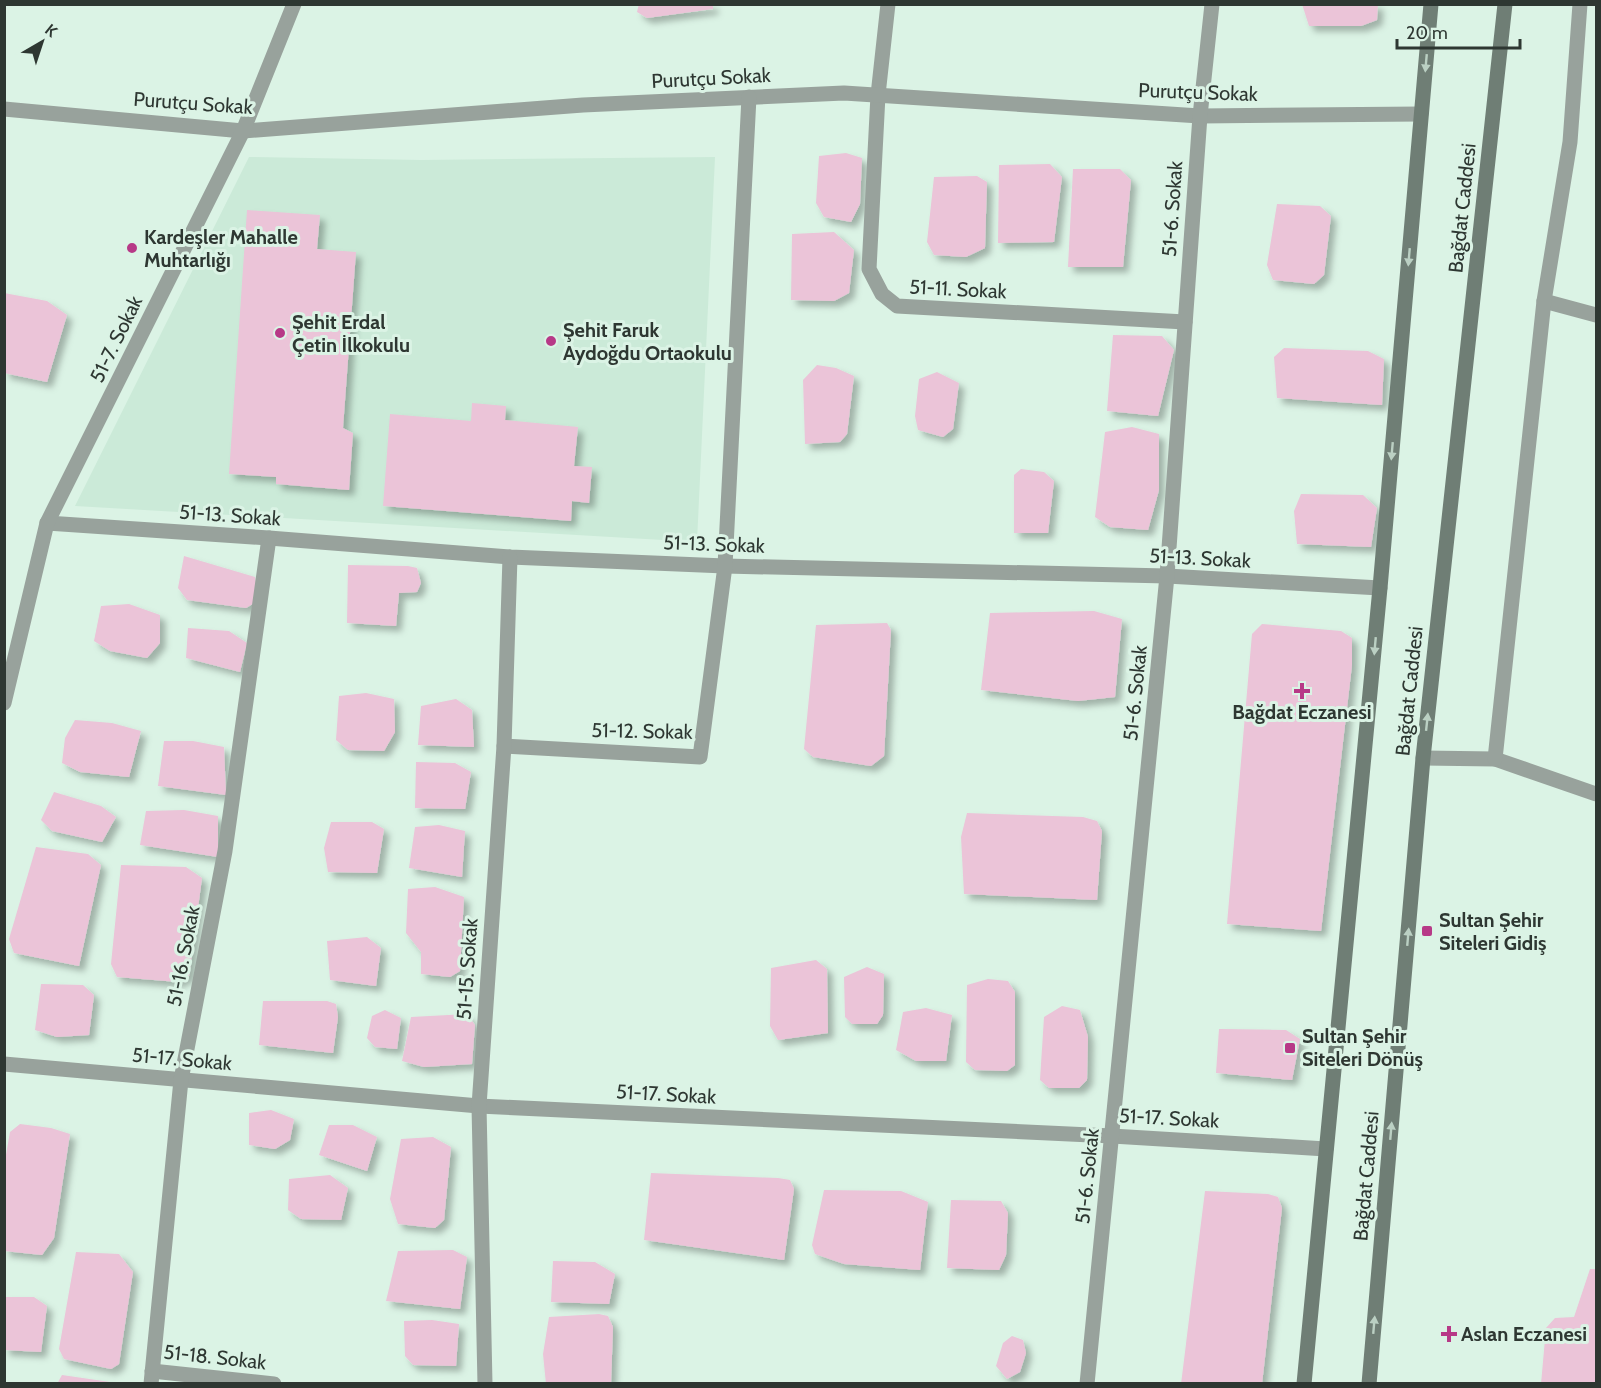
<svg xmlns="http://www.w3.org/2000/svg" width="1601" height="1388" font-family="Cabin,sans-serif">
<defs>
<filter id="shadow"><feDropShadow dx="5.5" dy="5.5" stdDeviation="3" flood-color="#0004"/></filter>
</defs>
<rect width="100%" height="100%" fill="#dbf3e5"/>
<path fill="#cbead8" d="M249,157L421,160L715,157L697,542L75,506Z"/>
<g fill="#ebc4d8" filter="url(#shadow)">
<path d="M639,4H713V9L647,18L637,12Z"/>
<path d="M1302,4H1378L1377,20L1361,26H1309Z"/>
<path d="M846,153L862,158L860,204L851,222L824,217L816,203L819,156Z"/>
<path d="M1050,164L1062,177L1054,242L998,243L999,165Z"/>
<path d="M1073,169H1120L1131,180L1123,267H1068Z"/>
<path d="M977,176L987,182L985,248L966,257L934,255L927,242L934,177Z"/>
<path d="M1277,204L1320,206L1331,216L1324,275L1314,284L1273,280L1267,265Z"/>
<path d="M247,210L320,215L317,249L356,252L343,428L353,433L349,490L276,484V477L229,474Z"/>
<path d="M834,232L854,250L849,293L834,301L791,300L792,234Z"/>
<path d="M4,293L47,301L67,315L47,382L4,373Z"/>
<path d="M1113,335L1162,336L1174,350L1158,416L1107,411Z"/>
<path d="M1284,348L1368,351L1384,359L1382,405L1277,398L1274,357Z"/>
<path d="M817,365L836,368L854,376L847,434L840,442L805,444L803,380Z"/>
<path d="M937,372L959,383L953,429L943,437L918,430L915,416L919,379Z"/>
<path d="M472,403L506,406L505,420L578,427L574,466L592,467L589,503L572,501L571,521L383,506L390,414L471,421Z"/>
<path d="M1132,427L1159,434V490L1148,530L1110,527L1095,517L1105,432Z"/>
<path d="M1021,469L1044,472L1054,481L1048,533H1014V475Z"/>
<path d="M1301,494L1363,495L1377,508L1371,547L1297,544L1294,511Z"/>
<path d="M184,556L255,577L257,589L256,602L246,608L187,600L178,588Z"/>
<path d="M348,565L408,566L417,568L421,583L417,592L399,593L396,626L347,623Z"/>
<path d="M129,604L160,615V643L147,658L110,651L94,641L101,606Z"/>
<path d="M1094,611L1122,619L1115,697L1078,701L981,690L990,613Z"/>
<path d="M887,623L891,630L884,756L871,766L813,757L804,749L816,625Z"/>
<path d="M1262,624L1341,631L1352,638V665L1321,931L1227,924L1252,634Z"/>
<path d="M188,628L229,631L247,643L240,672L186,658Z"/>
<path d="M366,693L394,699L395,732L384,751L348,750L336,740L339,696Z"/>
<path d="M456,699L472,710L474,747L418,745L421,706Z"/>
<path d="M75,720L112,723L141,731L129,777L80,772L62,763L65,738Z"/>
<path d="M164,741H193L224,747L226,795L158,786Z"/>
<path d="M416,762L455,763L471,772L465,809L415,808Z"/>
<path d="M54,792L101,806L116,817L102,842L52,831L41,820Z"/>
<path d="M184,810L218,816V857L140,845L146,811Z"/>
<path d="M967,813L1083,817L1097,821L1102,831L1097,900L964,894L961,837Z"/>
<path d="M331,822H372L384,829L377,873L328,872L324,848Z"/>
<path d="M439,825L465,831L462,877L409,868L415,827Z"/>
<path d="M36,847L88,854L101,865L79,966L14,953L9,939Z"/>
<path d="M121,865L186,867L202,878L189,976L178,982L117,977L111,964Z"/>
<path d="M435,887L464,897L460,971L450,977L421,974V952L406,933L408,889Z"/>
<path d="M367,937L381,948L376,986L330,980L327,941Z"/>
<path d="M816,960L827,969L828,1033L778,1040L770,1026L771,968Z"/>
<path d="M867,967L884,974L883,1015L877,1024H852L845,1017L844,977Z"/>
<path d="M988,979L1008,981L1015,992V1065L1007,1071L975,1070L966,1062L967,985Z"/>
<path d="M41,984L83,985L94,995L89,1035L57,1037L35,1030Z"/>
<path d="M263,1001H327L336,1004L338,1017L333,1053L259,1045Z"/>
<path d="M1062,1006L1080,1010L1088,1037L1087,1080L1079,1088H1049L1040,1080L1044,1017Z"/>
<path d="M926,1008L952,1015L946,1061H916L896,1050L903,1012Z"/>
<path d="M385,1010L401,1018L397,1049L375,1047L367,1038L372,1016Z"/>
<path d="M467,1014L475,1025L472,1064L424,1067L402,1061L411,1017Z"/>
<path d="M1219,1029L1286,1030L1300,1039L1292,1080L1216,1073Z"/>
<path d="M271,1110L294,1119L290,1140L275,1149L249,1145V1113Z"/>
<path d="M20,1124L51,1128L70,1134L54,1238L42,1255L4,1251V1166L10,1132Z"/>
<path d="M329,1125H353L377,1137L367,1171L319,1155Z"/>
<path d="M433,1137L451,1147L444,1220L435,1228L398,1224L390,1199L401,1139Z"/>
<path d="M651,1173L778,1178L790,1180L794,1189L784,1260L644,1240Z"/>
<path d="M330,1175L348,1188L341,1220L301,1219L288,1210L289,1179Z"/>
<path d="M824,1190L901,1191L928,1202L920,1270L844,1264L815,1254L812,1245Z"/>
<path d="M1205,1191L1268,1194L1278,1197L1282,1208L1262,1384H1181Z"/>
<path d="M951,1200L1001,1201L1008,1213L1006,1255L999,1270L947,1268Z"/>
<path d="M453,1250L467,1257L460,1309L386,1301L398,1251Z"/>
<path d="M76,1252L119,1254L133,1272L119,1364L111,1369L64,1359L59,1349Z"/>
<path d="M553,1261L595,1262L615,1274L609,1304L551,1302Z"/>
<path d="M1590,1269H1596V1384H1541L1546,1328L1555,1318L1574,1317Z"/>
<path d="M4,1297H34L47,1306L41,1352L4,1350Z"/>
<path d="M599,1314L608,1316L613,1327L611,1384H546L543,1354L549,1317Z"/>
<path d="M432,1320L459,1324L456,1366L413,1365L405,1356L404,1321Z"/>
<path d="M1012,1336L1023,1340L1026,1353L1020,1372L1007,1379L996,1366L1003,1343Z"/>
<path d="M62,1375L110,1382V1384H57Z"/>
</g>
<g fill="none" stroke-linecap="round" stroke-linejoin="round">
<g stroke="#98a29c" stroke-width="15">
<path d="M888,4L878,95L869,269L882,294L897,306L1185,322"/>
<path d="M4,109L243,131L583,105L844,93L1200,116L1421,114"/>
<path d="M1544,301L1596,315"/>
<path d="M47,523L269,538L510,557L725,566L1167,576L1380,588"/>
<path d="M4,703L47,523L243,131L294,4"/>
<path d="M504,746L700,757L725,566L749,97"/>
<path d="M1423,758L1495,759L1596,794"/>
<path d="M1495,759L1544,301L1570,142L1580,4"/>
<path d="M4,1064L479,1106L1112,1136L1326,1149"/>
<path d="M152,1371L274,1384"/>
<path d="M151,1384L181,1080L225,851L269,538"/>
<path d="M485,1384L479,1106L504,746L510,557"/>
<path d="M1087,1384L1167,576L1200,116L1212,4"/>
</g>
<g stroke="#6f7e75" stroke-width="15">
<path d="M1304,1384L1380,588L1431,4"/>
<path d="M1369,1384L1423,758L1505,4"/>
</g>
</g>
<defs><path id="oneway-solid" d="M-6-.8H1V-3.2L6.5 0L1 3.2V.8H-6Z" transform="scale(1.5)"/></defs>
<g fill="#bbd0c3">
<use href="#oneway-solid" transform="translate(1426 63) rotate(95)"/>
<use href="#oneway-solid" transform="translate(1409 257) rotate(95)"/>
<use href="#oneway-solid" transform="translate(1392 451) rotate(95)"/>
<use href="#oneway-solid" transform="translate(1375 646) rotate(95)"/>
<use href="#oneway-solid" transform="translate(1427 722) rotate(-84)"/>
<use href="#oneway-solid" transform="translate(1408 937) rotate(-85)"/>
<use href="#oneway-solid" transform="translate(1391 1131) rotate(-85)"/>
<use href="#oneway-solid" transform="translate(1374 1325) rotate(-85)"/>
</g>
<g fill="#b73987" stroke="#dbf3e5" stroke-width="2">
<circle cx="132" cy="248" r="6"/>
<circle cx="280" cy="333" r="6"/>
<circle cx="551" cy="341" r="6"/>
<path d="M1299 682h6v6h6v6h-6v6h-6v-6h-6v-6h6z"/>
<rect x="1421" y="925" width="12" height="12" rx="3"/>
<rect x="1284" y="1042" width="12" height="12" rx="3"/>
<path d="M1446 1325h6v6h6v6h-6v6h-6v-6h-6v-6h6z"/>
</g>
<g text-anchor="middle" stroke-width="6" stroke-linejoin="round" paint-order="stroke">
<g font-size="20" fill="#2e3732" stroke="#dbf3e5">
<text transform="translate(711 78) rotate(-3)" y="7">Purutçu Sokak</text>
<text transform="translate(1198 92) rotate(2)" y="7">Purutçu Sokak</text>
<text transform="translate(193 103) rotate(4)" y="7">Purutçu Sokak</text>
<text transform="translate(1462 208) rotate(-84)" y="7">Bağdat Caddesi</text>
<text transform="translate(1172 209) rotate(-86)" y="7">51-6. Sokak</text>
<text transform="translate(958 289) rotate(3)" y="7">51-11. Sokak</text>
<text transform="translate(116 339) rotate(-64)" y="7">51-7. Sokak</text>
<text transform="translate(230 515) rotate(4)" y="7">51-13. Sokak</text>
<text transform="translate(714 544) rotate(2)" y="7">51-13. Sokak</text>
<text transform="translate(1200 558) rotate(3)" y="7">51-13. Sokak</text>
<text transform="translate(1409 691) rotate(-84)" y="7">Bağdat Caddesi</text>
<text transform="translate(1135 693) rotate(-84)" y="7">51-6. Sokak</text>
<text transform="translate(642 731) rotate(1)" y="7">51-12. Sokak</text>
<text transform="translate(183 956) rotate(-79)" y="7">51-16. Sokak</text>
<text transform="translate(467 969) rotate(-86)" y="7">51-15. Sokak</text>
<text transform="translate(182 1059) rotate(5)" y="7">51-17. Sokak</text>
<text transform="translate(666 1094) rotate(3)" y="7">51-17. Sokak</text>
<text transform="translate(1169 1118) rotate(3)" y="7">51-17. Sokak</text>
<text transform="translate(1087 1176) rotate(-84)" y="7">51-6. Sokak</text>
<text transform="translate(1366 1176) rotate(-85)" y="7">Bağdat Caddesi</text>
<text transform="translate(215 1357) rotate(6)" y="7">51-18. Sokak</text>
</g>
<g font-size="20" font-weight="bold" fill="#2e3732" stroke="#dbf3e5" text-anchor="start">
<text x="144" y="244">Kardeşler Mahalle<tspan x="144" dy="23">Muhtarlığı</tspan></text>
<text x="292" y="329">Şehit Erdal<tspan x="292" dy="23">Çetin İlkokulu</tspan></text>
<text x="563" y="337">Şehit Faruk<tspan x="563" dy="23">Aydoğdu Ortaokulu</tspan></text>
<text x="1302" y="719" text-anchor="middle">Bağdat Eczanesi</text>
<text x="1439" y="927">Sultan Şehir<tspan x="1439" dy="23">Siteleri Gidiş</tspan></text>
<text x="1302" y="1043">Sultan Şehir<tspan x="1302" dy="23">Siteleri Dönüş</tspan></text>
<text x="1461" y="1341">Aslan Eczanesi</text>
</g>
</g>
<rect width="1601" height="1388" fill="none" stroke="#2e3732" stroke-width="12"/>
<g transform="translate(42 42) rotate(39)" stroke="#dbf3e5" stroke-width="4.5" paint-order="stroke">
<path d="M0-4.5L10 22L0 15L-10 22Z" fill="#2e3732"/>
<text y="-9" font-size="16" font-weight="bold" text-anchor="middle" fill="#2e3732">K</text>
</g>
<path d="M1397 39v9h123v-9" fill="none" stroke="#2e3732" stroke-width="3"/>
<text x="1406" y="39" font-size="18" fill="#2e3732" stroke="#dbf3e5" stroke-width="4.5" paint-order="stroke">20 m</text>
</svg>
